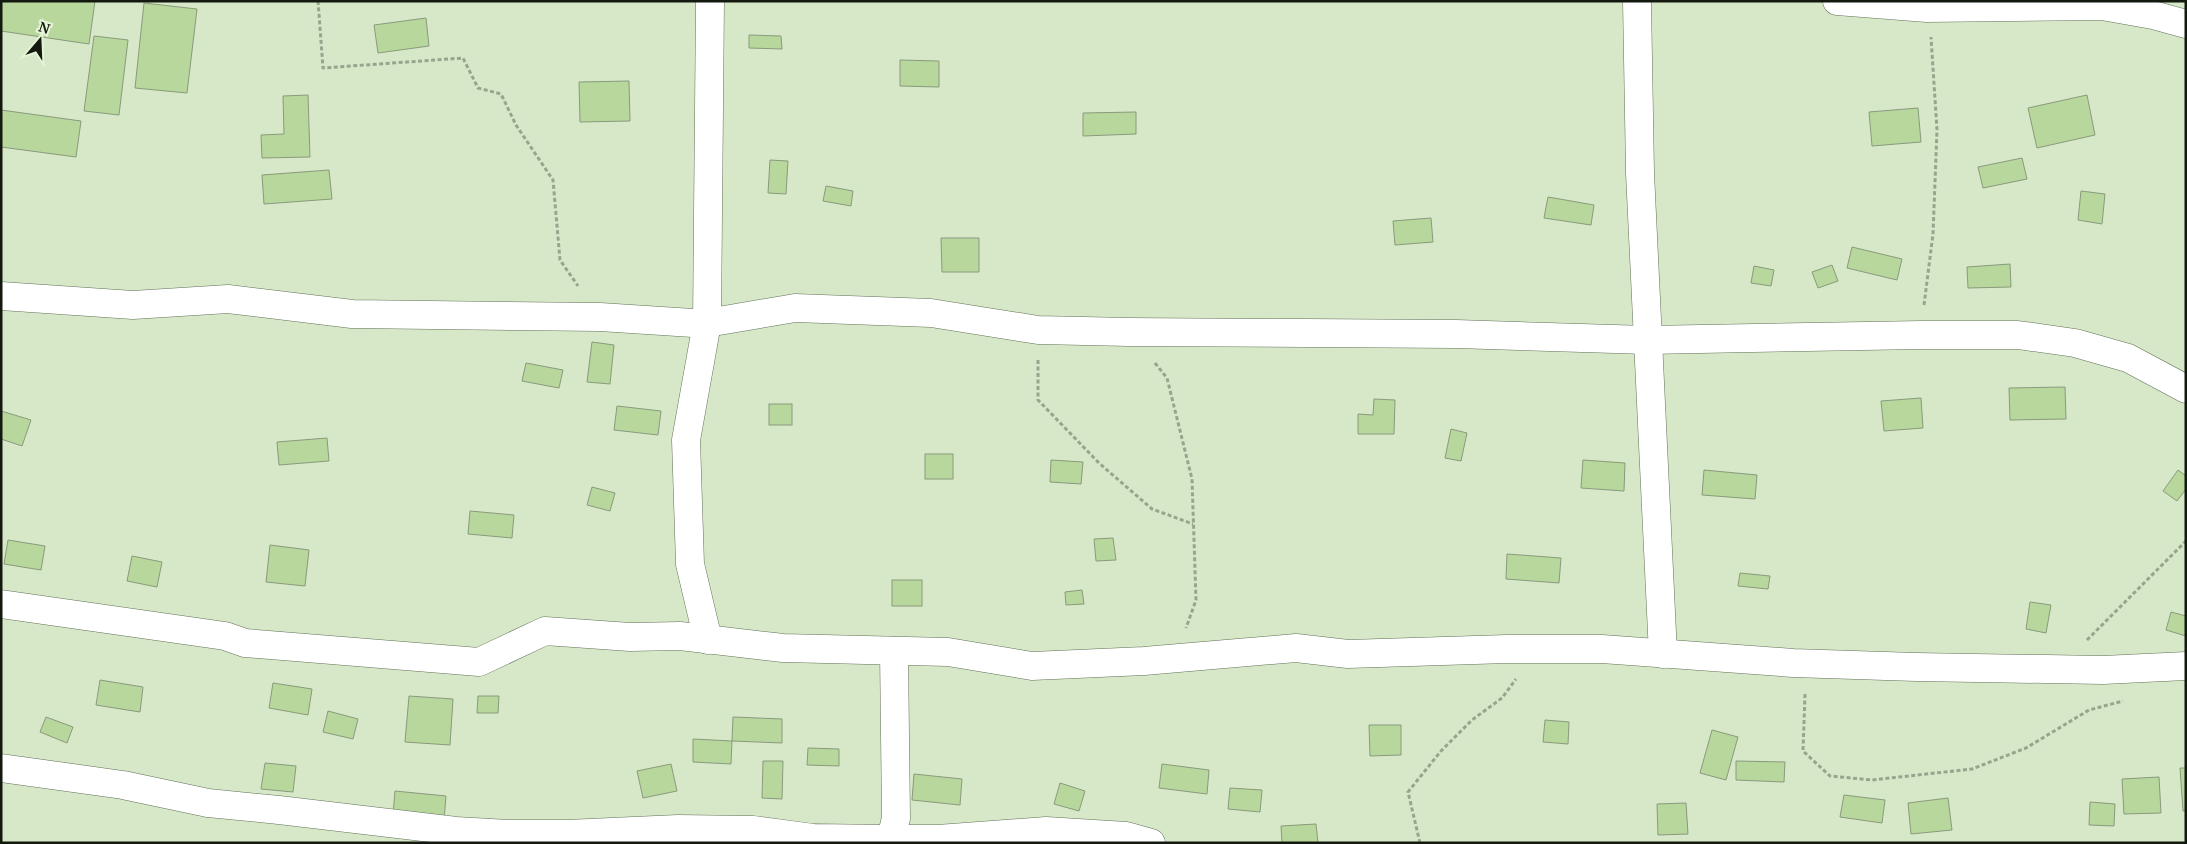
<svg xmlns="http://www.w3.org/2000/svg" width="2187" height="844" font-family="'Noto Serif',serif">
<rect width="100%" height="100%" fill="#d7e8c9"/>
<g fill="#b7d79c" stroke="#8a9a7d">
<path d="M1,1H95L89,44L1,31Z"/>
<path d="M144,3L197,9L187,93L135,88Z"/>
<path d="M426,18L429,46L378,53L374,25Z"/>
<path d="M749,35L781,36L782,49L749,48Z"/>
<path d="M94,36L128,40L119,115L84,111Z"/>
<path d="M900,60L939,61V87L900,86Z"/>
<path d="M629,81L630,121L580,122L579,82Z"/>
<path d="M308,95L310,157L262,158L261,135L284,134L283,96Z"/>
<path d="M2087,95L2095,135L2037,148L2028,108Z"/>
<path d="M1918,108L1921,142L1872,146L1869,112Z"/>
<path d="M1,110L81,121L76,157L1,147Z"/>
<path d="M1136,112V134L1083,136V113Z"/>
<path d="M2022,158L2027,179L1983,188L1978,167Z"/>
<path d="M770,160L788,161L786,194L768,193Z"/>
<path d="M329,170L332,199L264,204L262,175Z"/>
<path d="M826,186L853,191L851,206L823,201Z"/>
<path d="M2081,191L2105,194L2102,224L2078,220Z"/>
<path d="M1548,197L1594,205L1591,225L1544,218Z"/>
<path d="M1431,218L1433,242L1395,245L1393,221Z"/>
<path d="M941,238H979V272H942Z"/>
<path d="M1852,247L1902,259L1897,280L1847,268Z"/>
<path d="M2010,264L2011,287L1968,288L1967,267Z"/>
<path d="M1832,265L1838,281L1818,288L1812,272Z"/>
<path d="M1754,266L1774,270L1771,286L1751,283Z"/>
<path d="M592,342L614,345L610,384L587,382Z"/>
<path d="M526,363L563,370L559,388L522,381Z"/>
<path d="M2065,387L2066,419L2010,420L2009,388Z"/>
<path d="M1921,398L1923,428L1884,431L1881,401Z"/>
<path d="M1374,399L1395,400L1394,434H1358V414L1373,415Z"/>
<rect x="769" y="404" width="23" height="21"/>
<path d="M617,406L661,411L658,435L614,430Z"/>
<path d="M1,411L31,420L22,446L1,439Z"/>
<path d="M1451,429L1467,433L1461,461L1445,458Z"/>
<path d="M327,438L329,461L279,465L277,442Z"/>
<rect x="925" y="454" width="28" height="25"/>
<path d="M1051,460L1083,462L1081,484L1050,482Z"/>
<path d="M1583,460L1625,463L1624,491L1581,488Z"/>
<path d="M1704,470L1757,475L1755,499L1702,495Z"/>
<path d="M2178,470L2186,476V489L2177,501L2163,491Z"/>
<path d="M592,487L615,493L610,511L587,505Z"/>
<path d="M470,511L514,515L512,538L468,534Z"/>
<path d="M1113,538L1116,560L1096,561L1094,539Z"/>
<path d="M8,540L45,546L41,570L4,564Z"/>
<path d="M270,545L309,550L305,586L266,582Z"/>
<path d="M1507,554L1561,558L1559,583L1506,579Z"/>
<path d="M132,556L162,562L157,587L127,581Z"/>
<path d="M1740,573L1770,576L1768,589L1738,586Z"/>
<rect x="892" y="580" width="30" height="26"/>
<path d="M1082,590L1084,604L1066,605L1065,592Z"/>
<path d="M2030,602L2051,605L2046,633L2026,629Z"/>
<path d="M2171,612L2186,616V636L2166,630Z"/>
<path d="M100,680L143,687L140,712L96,705Z"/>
<path d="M273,683L312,689L308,715L269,708Z"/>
<path d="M409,696L453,699L450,745L405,742Z"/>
<path d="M478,696H499L498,713H477Z"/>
<path d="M328,711L358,719L353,739L323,732Z"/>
<path d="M46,717L73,727L67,743L40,732Z"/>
<path d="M733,717L782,719V743L732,741Z"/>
<path d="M1545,720L1569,722L1568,744L1543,742Z"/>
<path d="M1369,725H1401V755L1370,756Z"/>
<path d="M1712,730L1738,737L1726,780L1700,773Z"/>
<path d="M693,739L732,741L731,764L693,762Z"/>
<path d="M808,748L839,749V766L807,765Z"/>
<path d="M763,761H783L782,799L762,798Z"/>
<path d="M1736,761L1785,762L1784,782L1736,780Z"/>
<path d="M265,763L296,766L293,792L261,789Z"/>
<path d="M671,764L677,791L643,798L637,771Z"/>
<path d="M1162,764L1209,770L1207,794L1159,788Z"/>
<path d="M2180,768H2186V811H2183Z"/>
<path d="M914,774L962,779L960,805L912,800Z"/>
<path d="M2159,777L2161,813L2124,814L2122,779Z"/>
<path d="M1060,783L1085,791L1079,811L1054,804Z"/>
<path d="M1230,788L1262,790L1260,812L1228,809Z"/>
<path d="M395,791L446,796L444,820L393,815Z"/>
<path d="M1844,795L1885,800L1882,823L1840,817Z"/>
<path d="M1948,798L1952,830L1911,834L1908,803Z"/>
<path d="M2090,802L2115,804L2114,826L2089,825Z"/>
<path d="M1686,803L1688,834L1658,835L1657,804Z"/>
<path d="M1316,824L1318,843H1282L1281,826Z"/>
</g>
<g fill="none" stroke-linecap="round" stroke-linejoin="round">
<defs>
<g id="minor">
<path d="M1637,1L1640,173L1663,654"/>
<path d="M1837,1L1927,8L2102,6L2153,15L2186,24"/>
<path d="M1,296L133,305L228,299L352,314L600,317L693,323H707L795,308L931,313L1038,330L1129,332L1456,334L1647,340L1922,335H2018L2075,343L2128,358L2186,389"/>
<path d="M1,604L225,636L245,643L479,662L545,631L630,637L680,636L783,648L948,652L1032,666L1144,661L1296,648L1348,654L1507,649H1602L1793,663L1916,667L2103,670L2186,666"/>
<path d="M708,640L690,564L686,440L707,323L710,1"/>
<path d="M1,768L123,785L208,803L279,810L456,831L508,834H567L678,829L753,830L813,838L891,839H938L1046,831L1126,836L1151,843"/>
<path d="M890,843L896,818L894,651"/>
</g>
</defs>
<use href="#minor" stroke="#627156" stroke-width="29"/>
<g stroke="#98a58d" stroke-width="3" stroke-dasharray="4 2.5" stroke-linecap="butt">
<path d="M318,1L323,68L463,58L478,88L501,94L516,125L553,180L560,260L578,286"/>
<path d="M1924,305L1933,234L1937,130L1931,37"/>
<path d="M1038,360V400L1099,463L1152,509L1193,524"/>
<path d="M1155,363L1167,378L1192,479L1196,600L1186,628"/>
<path d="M2087,640L2186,541"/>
<path d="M1805,694L1803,751L1830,776L1872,780L1972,769L2026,748L2089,710L2123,701"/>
<path d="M1420,843L1408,792L1441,751L1472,720L1502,698L1516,679"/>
</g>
<use href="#minor" stroke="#fff" stroke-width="28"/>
</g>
<rect width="2187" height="844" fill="none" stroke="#13190e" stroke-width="5"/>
<g transform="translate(40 40) rotate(19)" stroke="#e4f5d6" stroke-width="4" paint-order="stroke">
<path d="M0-4L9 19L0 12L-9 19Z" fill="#13190e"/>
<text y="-8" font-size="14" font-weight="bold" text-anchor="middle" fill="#13190e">N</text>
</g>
</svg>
